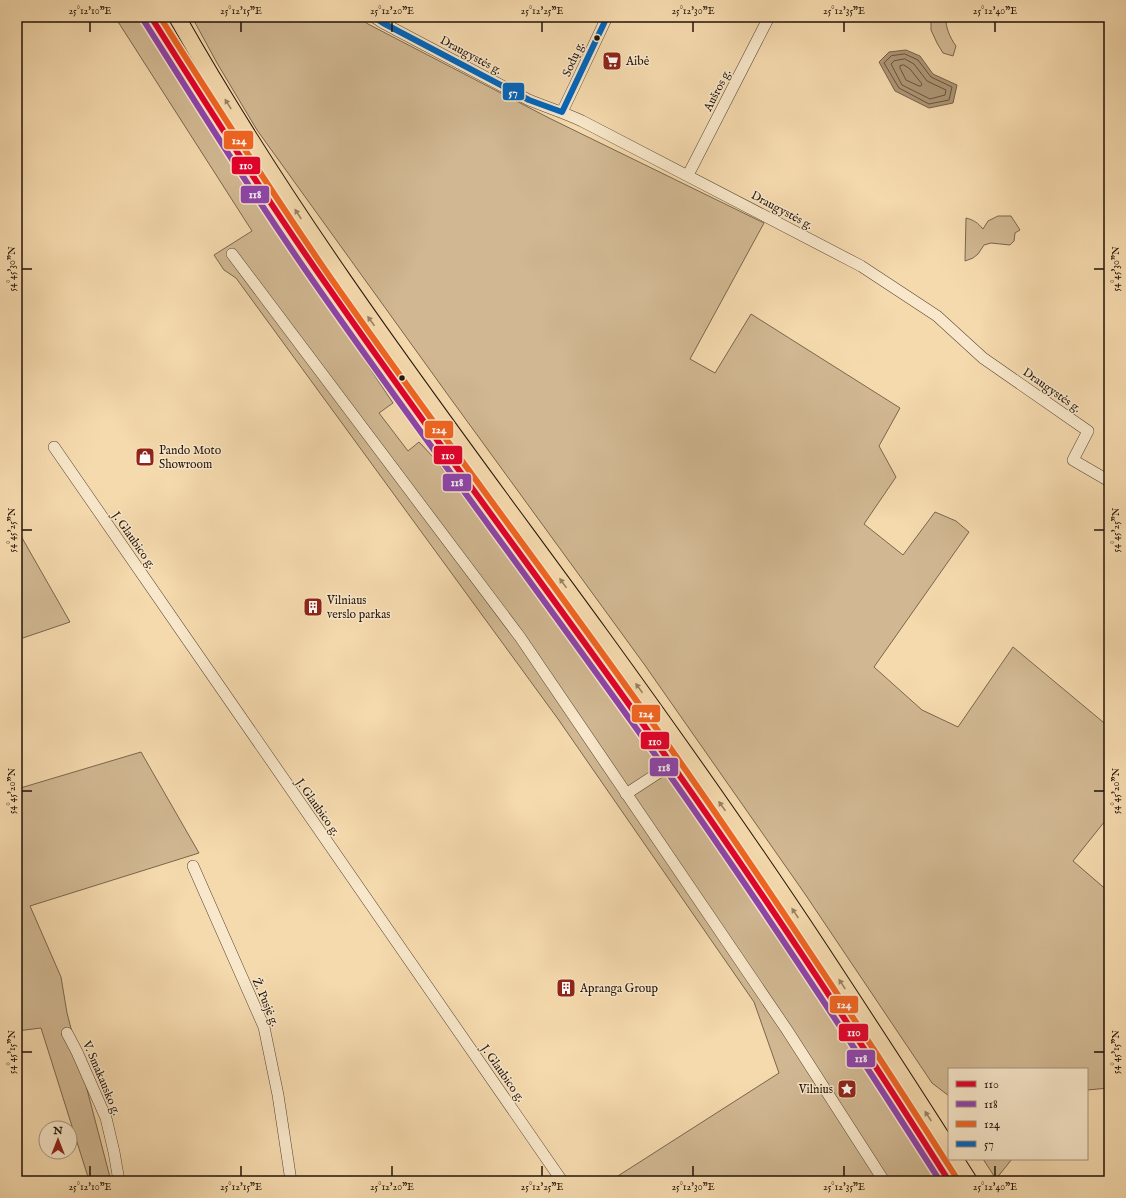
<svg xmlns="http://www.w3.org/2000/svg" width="1126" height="1198" font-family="'IM FELL English',serif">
<rect width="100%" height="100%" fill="#f5daae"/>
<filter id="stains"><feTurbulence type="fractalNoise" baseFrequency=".005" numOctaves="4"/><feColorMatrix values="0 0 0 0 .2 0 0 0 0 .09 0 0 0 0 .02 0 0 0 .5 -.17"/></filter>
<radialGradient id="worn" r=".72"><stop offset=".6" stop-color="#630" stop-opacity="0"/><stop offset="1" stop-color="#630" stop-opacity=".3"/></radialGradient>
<g fill="#d1b892" stroke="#7a664d">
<path d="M115,17H139L201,116L393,403L379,413L408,451L419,442L435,459C528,585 622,710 710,838C788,950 862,1066 936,1181H610L779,1073L754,1002L558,719L236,278L224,270L214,255L252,231Z"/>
<path d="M161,17H164L192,66Z"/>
<path d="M192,17H359L368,24L549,118L764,223L690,359L715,373L751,314L900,408L879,446L896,477L864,524L903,555L935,512L956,521L969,532L874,667L922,710L958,727L1013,647L1109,727V816L1073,861L1109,892V1088L1087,1090V1069H949V1096L932,1083L805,894L644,664L448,395L257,130L217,63Z"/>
<path d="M931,17H946C945,26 950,38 956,46L953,56L943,53L937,43L931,30Z"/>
<path d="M998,216H1011L1020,230L1015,233L1014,241L1010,245L991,243L984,245L978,254L973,258L965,261L966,218C974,220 978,223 983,229L988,221Z"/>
<path d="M17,529L70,622L17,640Z"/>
<path d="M141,752L199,853L30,906L61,977L67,1013L111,1181H67L88,1177L41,1028L17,1031V789Z"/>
<path d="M983,1159H1012L996,1179Z"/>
</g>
<path fill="#ae9676" stroke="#76624a" d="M906,50L920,56L933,74L957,85L953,103L929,108L895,91L879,62L889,52Z"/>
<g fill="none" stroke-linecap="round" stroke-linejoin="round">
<g stroke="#68543f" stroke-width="1">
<path d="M905,54L918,60L931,77L952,87L949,100L929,104L899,88L884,63L891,56Z"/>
<path d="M905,59L914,64L927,81L946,90L945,95L930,99L902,85L891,64L894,61Z"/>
<path d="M904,65L910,69L922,84L921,86H919L906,80L900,68V66Z"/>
</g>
<defs>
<g id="minor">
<path d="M374,17L383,23L529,100C546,107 565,113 582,121L861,266L937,316L983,358L1088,431L1073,460L1109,481"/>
<path d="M562,112L574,87L607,17"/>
<path d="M688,175L769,17"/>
<path d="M232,254L520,637L787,1030L884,1181"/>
<path d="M54,447L562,1181"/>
<path d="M626,794L672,764"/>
<path d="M193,866L264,1027L278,1095L291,1181"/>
<path d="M67,1033L77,1052L106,1118L114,1152L119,1181"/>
</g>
<g id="highway">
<path d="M151,17C215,119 280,221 350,319C454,468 565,613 670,762C767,899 859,1039 949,1181"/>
<path d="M177,17C300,235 454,434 601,636C675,738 748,841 818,947C862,1014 906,1081 949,1149"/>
<path d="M955,1159L969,1181"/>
</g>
</defs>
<use href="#minor" stroke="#584532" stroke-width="12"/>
<use href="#highway" stroke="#231308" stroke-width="18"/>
<use href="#minor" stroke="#f8e7ca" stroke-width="11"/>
<use href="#highway" stroke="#f5daae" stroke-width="16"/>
<defs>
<path id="bus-1" d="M151,17C208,107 265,197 326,284C438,445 557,602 670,762C767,899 859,1039 949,1181"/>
<path id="bus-2" d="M144,21C201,111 257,201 318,288C430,448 548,604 661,763C758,900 850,1040 940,1181"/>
<path id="bus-3" d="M160,17C216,105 271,192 330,277C444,440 564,597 678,759C774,896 866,1036 956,1177"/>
<path id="bus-4" d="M374,17L383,23L529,100L562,112L607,17"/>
</defs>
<use href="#bus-1" stroke="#f8e7ca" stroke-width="9"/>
<use href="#bus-2" stroke="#f8e7ca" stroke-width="9"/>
<use href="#bus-3" stroke="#f8e7ca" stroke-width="9"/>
<use href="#bus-4" stroke="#f8e7ca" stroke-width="9"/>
<use href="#bus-1" stroke="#e4002b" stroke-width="6"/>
<use href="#bus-2" stroke="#8e44ad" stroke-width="6"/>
<use href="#bus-3" stroke="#f26522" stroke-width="6"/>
<use href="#bus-4" stroke="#0065bd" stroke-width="6"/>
</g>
<defs><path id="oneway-solid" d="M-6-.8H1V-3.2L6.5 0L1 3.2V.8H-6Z"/></defs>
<g fill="#968063">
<use href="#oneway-solid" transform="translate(228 104) rotate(-122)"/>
<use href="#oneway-solid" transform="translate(298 214) rotate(-123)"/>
<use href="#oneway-solid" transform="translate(371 321) rotate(-126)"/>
<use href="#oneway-solid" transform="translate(563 583) rotate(-126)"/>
<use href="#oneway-solid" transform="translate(639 688) rotate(-126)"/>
<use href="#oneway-solid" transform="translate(722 806) rotate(-125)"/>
<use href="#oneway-solid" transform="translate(795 913) rotate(-124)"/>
<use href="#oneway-solid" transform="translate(842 984) rotate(-123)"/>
<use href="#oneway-solid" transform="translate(928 1116) rotate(-123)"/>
</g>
<path fill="none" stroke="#231308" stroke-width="1.5" d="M90,22V32M241,22V32M392,22V32M542,22V32M693,22V32M844,22V32M995,22V32M22,269H32M1094,269H1104M22,530H32M1094,530H1104M22,791H32M1094,791H1104M22,1052H32M1094,1052H1104M90,1166V1176M241,1166V1176M392,1166V1176M542,1166V1176M693,1166V1176M844,1166V1176M995,1166V1176"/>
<defs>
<symbol id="supermarket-square" viewBox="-11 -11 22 22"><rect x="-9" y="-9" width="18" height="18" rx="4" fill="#8f2418" stroke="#f8e7ca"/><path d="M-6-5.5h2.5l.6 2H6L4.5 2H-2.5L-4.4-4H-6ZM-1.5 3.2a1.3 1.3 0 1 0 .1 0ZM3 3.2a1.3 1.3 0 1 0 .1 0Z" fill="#fff"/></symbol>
<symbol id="shop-square" viewBox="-11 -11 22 22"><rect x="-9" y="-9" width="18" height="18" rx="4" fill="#8f2418" stroke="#f8e7ca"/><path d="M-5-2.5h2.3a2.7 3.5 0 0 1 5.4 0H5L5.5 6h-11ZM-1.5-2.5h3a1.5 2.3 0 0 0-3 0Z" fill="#fff"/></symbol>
<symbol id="building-square" viewBox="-11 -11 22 22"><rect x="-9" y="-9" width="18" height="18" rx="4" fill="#8f2418" stroke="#f8e7ca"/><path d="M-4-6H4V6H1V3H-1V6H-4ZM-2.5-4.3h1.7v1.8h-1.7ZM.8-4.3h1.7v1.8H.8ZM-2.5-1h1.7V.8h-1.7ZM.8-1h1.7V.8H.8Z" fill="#fff"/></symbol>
<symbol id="sight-square" viewBox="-11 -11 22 22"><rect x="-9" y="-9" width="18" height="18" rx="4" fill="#8f2418" stroke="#f8e7ca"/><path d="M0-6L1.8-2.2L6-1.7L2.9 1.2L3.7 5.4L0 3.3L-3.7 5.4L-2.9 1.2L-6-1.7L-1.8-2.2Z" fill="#fff"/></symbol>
</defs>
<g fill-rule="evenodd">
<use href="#supermarket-square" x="601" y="50" width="22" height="22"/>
<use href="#shop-square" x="134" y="446" width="22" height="22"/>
<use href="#building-square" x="302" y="596" width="22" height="22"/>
<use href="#building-square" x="555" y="977" width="22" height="22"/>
<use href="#sight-square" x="836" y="1078" width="22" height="22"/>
</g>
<g fill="#231308" stroke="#f8e7ca" stroke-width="1.5">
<circle cx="597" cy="38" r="3.5"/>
<circle cx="402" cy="378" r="3.5"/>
</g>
<g text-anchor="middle" stroke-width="3" stroke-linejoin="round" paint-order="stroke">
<g font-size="12" fill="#231308" stroke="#f8e7ca">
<text transform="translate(471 55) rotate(28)" y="4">Draugystės g.</text>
<text transform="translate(573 59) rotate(-66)" y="4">Sodų g.</text>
<text transform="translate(717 90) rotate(-63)" y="4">Aušros g.</text>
<text transform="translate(782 210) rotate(28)" y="4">Draugystės g.</text>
<text transform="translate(1052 390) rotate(35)" y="4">Draugystės g.</text>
<text transform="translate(134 540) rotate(55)" y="4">J. Glaubico g.</text>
<text transform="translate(318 807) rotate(55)" y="4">J. Glaubico g.</text>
<text transform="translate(266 1002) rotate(67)" y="4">Ž. Pusjė g.</text>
<text transform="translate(503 1073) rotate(55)" y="4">J. Glaubico g.</text>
<text transform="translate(102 1078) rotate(67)" y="4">V. Smakausko g.</text>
</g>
<g font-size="12" fill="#231308" stroke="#f8e7ca" text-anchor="start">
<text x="626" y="65">Aibė</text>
<text x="159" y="454">Pando Moto<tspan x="159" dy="14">Showroom</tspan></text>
<text x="327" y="604">Vilniaus<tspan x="327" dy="14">verslo parkas</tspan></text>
<text x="580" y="992">Apranga Group</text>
<text x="833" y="1093" text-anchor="end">Vilnius</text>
</g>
</g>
<g stroke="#f8e7ca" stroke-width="1.5">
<rect x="502" y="82" width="23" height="19" rx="4" fill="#0065bd"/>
<rect x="223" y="130" width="31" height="20" rx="4" fill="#f26522"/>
<rect x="231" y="156" width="30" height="19" rx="4" fill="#e4002b"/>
<rect x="240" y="185" width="30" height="19" rx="4" fill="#8e44ad"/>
<rect x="424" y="420" width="30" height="19" rx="4" fill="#f26522"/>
<rect x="433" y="445" width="30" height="20" rx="4" fill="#e4002b"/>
<rect x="442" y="473" width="30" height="19" rx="4" fill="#8e44ad"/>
<rect x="631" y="704" width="30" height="19" rx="4" fill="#f26522"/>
<rect x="640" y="731" width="30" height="19" rx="4" fill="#e4002b"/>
<rect x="649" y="757" width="30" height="20" rx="4" fill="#8e44ad"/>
<rect x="829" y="995" width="30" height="19" rx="4" fill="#f26522"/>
<rect x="838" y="1023" width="31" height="19" rx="4" fill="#e4002b"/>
<rect x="846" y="1049" width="30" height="19" rx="4" fill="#8e44ad"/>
</g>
<g font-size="11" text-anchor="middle" font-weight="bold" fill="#fff">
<text x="513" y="96">57</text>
<text x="239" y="144">124</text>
<text x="246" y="169">110</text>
<text x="255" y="198">118</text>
<text x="439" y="433">124</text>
<text x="448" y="459">110</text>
<text x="457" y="486">118</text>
<text x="646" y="717">124</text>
<text x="655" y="745">110</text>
<text x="664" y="771">118</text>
<text x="844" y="1008">124</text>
<text x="854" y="1036">110</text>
<text x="861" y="1062">118</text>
</g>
<rect width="1126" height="1198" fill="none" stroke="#f5daae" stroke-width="44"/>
<rect x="948" y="1068" width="140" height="92" fill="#f8e7ca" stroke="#a3927c"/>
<rect x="956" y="1081" width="20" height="6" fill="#e4002b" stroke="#a3927c"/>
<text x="984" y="1088" font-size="12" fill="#231308">110</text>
<rect x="956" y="1101" width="20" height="6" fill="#8e44ad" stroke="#a3927c"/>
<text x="984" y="1108" font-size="12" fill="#231308">118</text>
<rect x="956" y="1121" width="20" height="6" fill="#f26522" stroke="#a3927c"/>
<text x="984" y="1128" font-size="12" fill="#231308">124</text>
<rect x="956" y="1141" width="20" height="6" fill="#0065bd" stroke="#a3927c"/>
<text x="984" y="1148" font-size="12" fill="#231308">57</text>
<g transform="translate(58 1140)"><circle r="19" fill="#f8e7ca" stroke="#a3927c"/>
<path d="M0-3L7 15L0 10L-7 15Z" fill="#8f2418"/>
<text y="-6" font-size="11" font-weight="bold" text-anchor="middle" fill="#231308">N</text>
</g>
<rect x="22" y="22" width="1082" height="1154" fill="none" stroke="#231308" stroke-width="1.5"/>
<g font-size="10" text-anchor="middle" fill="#231308">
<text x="90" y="14">25°12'10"E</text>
<text x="241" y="14">25°12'15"E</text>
<text x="392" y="14">25°12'20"E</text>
<text x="542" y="14">25°12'25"E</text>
<text x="693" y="14">25°12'30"E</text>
<text x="844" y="14">25°12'35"E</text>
<text x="995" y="14">25°12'40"E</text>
<text transform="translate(11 269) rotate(-90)" y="4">54°45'30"N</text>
<text transform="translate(1115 269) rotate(-90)" y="4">54°45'30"N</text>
<text transform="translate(11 530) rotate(-90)" y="4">54°45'25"N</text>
<text transform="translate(1115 530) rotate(-90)" y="4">54°45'25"N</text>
<text transform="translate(11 791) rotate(-90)" y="4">54°45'20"N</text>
<text transform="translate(1115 791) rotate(-90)" y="4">54°45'20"N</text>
<text transform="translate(11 1052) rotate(-90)" y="4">54°45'15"N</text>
<text transform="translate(1115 1052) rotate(-90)" y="4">54°45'15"N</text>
<text x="90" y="1190">25°12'10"E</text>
<text x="241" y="1190">25°12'15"E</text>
<text x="392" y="1190">25°12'20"E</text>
<text x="542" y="1190">25°12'25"E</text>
<text x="693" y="1190">25°12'30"E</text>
<text x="844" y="1190">25°12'35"E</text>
<text x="995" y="1190">25°12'40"E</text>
</g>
<rect width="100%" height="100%" filter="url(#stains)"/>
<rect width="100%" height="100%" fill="url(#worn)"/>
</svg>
